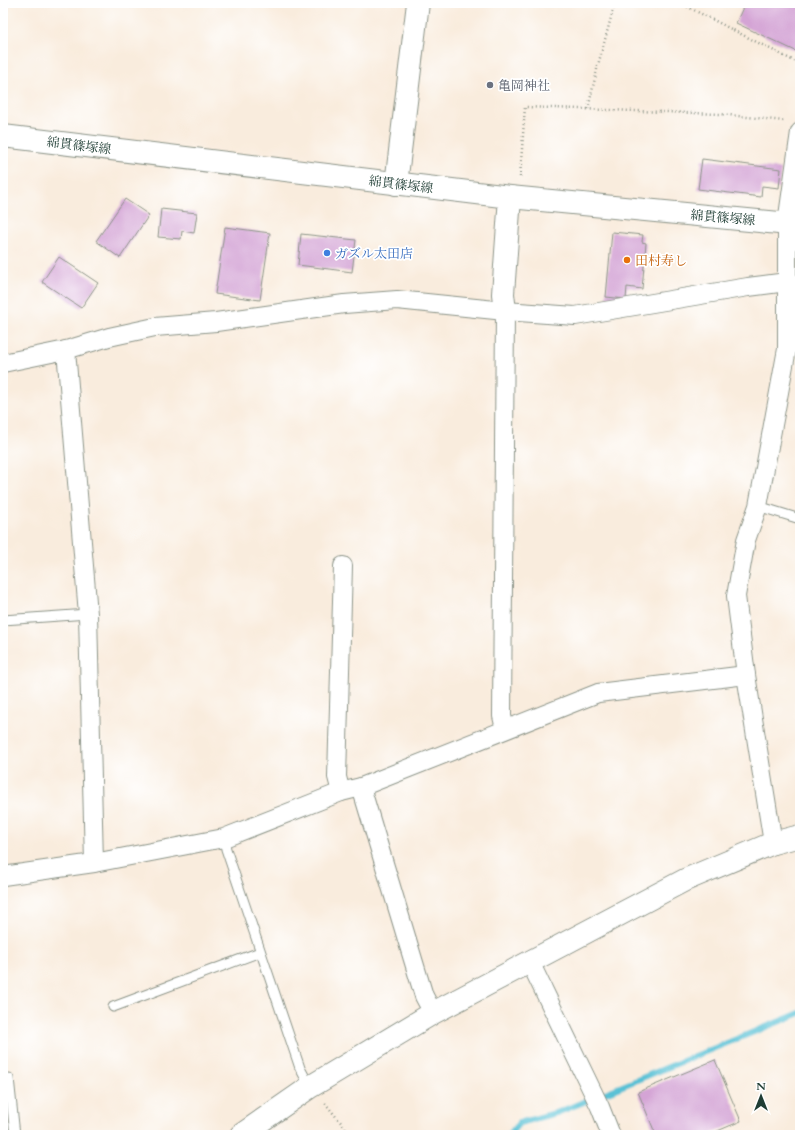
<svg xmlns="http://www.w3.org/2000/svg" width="803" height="1138" font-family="Cardo,'Noto Serif JP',serif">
<rect width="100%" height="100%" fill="#fff"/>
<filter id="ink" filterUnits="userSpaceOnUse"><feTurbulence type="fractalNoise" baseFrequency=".025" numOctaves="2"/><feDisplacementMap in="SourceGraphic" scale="8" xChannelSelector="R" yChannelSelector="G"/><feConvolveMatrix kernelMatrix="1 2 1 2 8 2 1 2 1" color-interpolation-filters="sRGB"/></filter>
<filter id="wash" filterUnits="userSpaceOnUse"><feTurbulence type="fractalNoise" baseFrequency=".012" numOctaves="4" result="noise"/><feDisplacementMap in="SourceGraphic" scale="16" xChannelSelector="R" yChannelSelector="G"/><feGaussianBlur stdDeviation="0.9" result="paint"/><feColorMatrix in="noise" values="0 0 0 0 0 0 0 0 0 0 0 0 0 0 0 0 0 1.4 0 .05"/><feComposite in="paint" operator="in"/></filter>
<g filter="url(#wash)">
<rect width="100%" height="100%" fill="#f9ecdd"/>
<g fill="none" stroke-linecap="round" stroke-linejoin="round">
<path stroke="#58c1d5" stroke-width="6" d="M509,1135L519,1123L559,1112L800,1013"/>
</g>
<g id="blocks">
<g fill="#d4a4d5">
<path d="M745,3H800V53L736,23Z"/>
<path d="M702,159L781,169L779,188L762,186L761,197L698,189Z"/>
<path d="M125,199L149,215L120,258L96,241Z"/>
<path d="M161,209L197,213L194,233L182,231L181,239L158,237Z"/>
<path d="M225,227L270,233L260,300L215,294Z"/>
<path d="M612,232L643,235L642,242L646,243L642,289L627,287L626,299L606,297Z"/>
<path d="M301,234L356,240L352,272L298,265Z"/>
<path d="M59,257L98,283L81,308L42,282Z"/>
<path d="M715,1060L741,1121L708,1135H656L638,1092Z"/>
</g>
</g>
</g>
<g filter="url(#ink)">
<use href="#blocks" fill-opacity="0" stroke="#8c9488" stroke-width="1"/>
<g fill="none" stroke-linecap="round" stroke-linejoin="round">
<defs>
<g id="service">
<path d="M758,506L800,519"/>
<path d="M3,620L88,614"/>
<path d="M224,838L226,849L300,1068L310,1087"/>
<path d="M113,1007L260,952"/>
<path d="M9,1078L15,1135"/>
</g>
<g id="minor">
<path d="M505,311L502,716L505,729"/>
<path d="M66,350L88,614L94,863"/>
<path d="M3,363L66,350L109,337L155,327L216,322L344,304L397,300L505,311L575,316L748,287L787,282"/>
<path d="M361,787L424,996L433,1013"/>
<path d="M341,792L337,777L343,566"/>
<path d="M773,843L746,675L736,596L746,540L758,506L787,349V223L800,132"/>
<path d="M3,876L94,863L224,838L341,792L361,787L598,693L746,675"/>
<path d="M530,962L600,1107L611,1135"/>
</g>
<g id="tertiary">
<path d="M396,184L418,3"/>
<path d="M505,311L503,294L510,197"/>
<path d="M241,1135L310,1087L433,1013L685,880L773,843L800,836"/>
</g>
<path id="secondary" d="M3,136L510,197L800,225"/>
</defs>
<use href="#service" stroke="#8c9488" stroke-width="11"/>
<use href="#minor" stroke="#8c9488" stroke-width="20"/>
<use href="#tertiary" stroke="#8c9488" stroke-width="24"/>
<use href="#secondary" stroke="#8c9488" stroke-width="24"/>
<g stroke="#8c9488" stroke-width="2.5" stroke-dasharray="1 3" stroke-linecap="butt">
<path d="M680,3L800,64"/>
<path d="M588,109L598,65L615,3"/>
<path d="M520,177L525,107L720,114L784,121"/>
<path d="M325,1103L351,1135"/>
</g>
<use href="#service" stroke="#fff" stroke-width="9"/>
<use href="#minor" stroke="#fff" stroke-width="18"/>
<use href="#tertiary" stroke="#fff" stroke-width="22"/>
<use href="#secondary" stroke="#fff" stroke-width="22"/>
</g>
</g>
<circle fill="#6b7280" stroke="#fff" stroke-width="1.5" cx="490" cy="85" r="4"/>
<circle fill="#3f7fe0" stroke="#fff" stroke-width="1.5" cx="327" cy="253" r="4"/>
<circle fill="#e8710a" stroke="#fff" stroke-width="1.5" cx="627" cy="260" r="4"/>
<g text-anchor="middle" stroke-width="3.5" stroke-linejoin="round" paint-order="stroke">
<g font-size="13" fill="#5b616d" stroke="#fff" text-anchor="start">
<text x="498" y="90">亀岡神社</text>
</g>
<g font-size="13" fill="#1f3d34" stroke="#fff">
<text transform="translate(79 145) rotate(7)" y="5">綿貫篠塚線</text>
<text transform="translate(401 184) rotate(7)" y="5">綿貫篠塚線</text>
<text transform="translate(723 217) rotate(5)" y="5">綿貫篠塚線</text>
</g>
<g font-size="13" fill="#366cbe" stroke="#fff" text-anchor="start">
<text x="335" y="258">ガズル太田店</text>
</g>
<g font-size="13" fill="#c56008" stroke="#fff" text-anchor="start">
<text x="635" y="265">田村寿し</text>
</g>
</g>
<rect width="803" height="1138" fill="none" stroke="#fff" stroke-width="16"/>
<g transform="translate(761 1096)" stroke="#ffffff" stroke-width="3" paint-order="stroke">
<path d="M0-3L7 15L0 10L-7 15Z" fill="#1f3d34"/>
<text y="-6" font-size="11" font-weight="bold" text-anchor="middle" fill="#1f3d34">N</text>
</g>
</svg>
